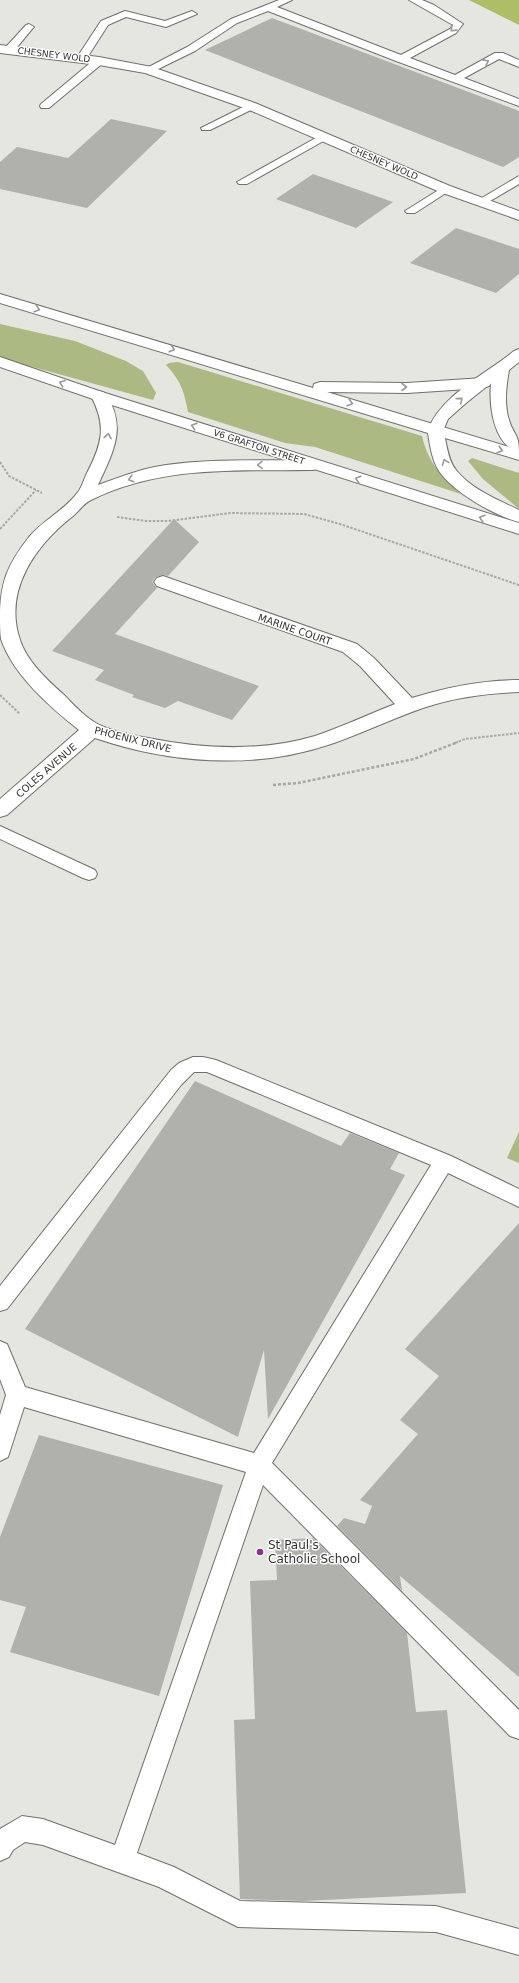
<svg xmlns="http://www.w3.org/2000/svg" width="519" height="1983" font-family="'DejaVu Sans',sans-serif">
<rect width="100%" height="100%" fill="#e4e6df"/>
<g fill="#adb982">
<path d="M0,324L75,341L126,361L143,371L156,393L153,400L0,358Z"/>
<path d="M178,362L422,436C428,462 442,478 461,494L315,447L285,443L188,412C184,391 181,381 166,365L169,363Z"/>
<path d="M472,458L519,473V509L483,479L468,461Z"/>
<path d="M519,1132V1163L507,1158Z"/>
</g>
<path fill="#adbe67" d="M469,0H519V25Z"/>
<g fill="#afb1aa">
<path d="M272,18L519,111V157L503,167L205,50Z"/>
<path d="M111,119L167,131L87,208L0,189V162L17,147L68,158Z"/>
<path d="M313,174L393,202L356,228L276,199Z"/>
<path d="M456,228L519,249V274L496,293L410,263Z"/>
<path d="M174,519L199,542L168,576L163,575L156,577L152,582L157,588L115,634L259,686L232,720L178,701L165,708L132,697L134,695L95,680L104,670L52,651Z"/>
<path d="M195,1081L341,1146L350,1133L399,1153L390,1169L405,1175L268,1419L264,1350L238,1437L25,1329Z"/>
<path d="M519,1223V1677L400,1576L402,1591L337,1526L344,1518L365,1524L372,1506L360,1500L418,1434L400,1420L439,1376L405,1349Z"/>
<path d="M39,1435L223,1485L159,1696L10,1652L26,1607L0,1600V1537Z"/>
<path d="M313,1538L407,1633L416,1712L447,1710L466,1893L303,1901L240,1899L234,1720L255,1719L250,1581L277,1580L275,1540Z"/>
</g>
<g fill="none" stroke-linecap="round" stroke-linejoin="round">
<defs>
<g id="service">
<path d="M279,0H292L277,7L401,55L450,29L453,25L409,0H422L434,5L463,24L456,33L410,58L455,75L495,53H503L519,60V67L499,59L464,78L519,99V106L396,61L268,11L237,23L195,51L152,72H144L143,70L187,47L231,19Z"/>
<path d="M125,11L165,21L192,11L197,14L166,27L126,17L108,25L85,61H77L76,59L101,21Z"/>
<path d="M29,24L34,27L32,29L13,52H5L4,50L5,48L26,25Z"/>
<path d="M99,58L104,61L103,63L49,108H41L40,106L41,104L95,59Z"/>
<path d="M251,103L256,106L255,108L210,130H202L201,128Z"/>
<path d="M323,134L327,135L328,137L327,139L247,184H239L237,182Z"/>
<path d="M519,176V184L485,204H477L475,202Z"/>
<path d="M445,186L451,189L449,191L415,213H407L405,211Z"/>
<path d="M0,826L95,870L97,874L95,878L89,880L83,878L0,839Z"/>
<path d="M193,1057H203L216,1060L451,1156L519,1189V1207L448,1173L272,1463L519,1710V1739L510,1736L263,1485L137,1853L174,1867L240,1901L436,1906L519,1929V1955L436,1932L238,1927L159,1887L43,1845L25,1842L13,1850L9,1857L0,1861V1829L22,1816L43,1819L115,1845L246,1472L24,1407L8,1457L0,1461V1415L6,1395L0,1379V1341L7,1344L25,1387L254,1453L431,1165L207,1072H194L181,1085L7,1309L0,1311V1286L171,1070L179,1063Z"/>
</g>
<g id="minor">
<path d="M0,45L99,57L152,67L255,103L450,186L519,211V220L440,192L247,109L145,73L99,65L0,53Z"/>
<path d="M519,349V362L509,370C506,387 504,404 509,420C514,436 519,433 519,452C493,445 489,405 491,383L466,403L448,419L442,433L436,435L430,433L428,430C441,395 486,374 514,351Z"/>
<path d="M99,391L105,393C128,427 113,452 98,485C120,477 143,468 166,465C214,458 264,461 313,460L319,462L321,465L319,468L313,470C237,471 162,465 91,500C84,503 79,511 73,516C36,545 3,590 20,640C27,661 46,679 63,694C75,706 88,721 104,727C118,733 134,735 148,738C203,749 261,752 315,736C342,727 369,714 395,704L360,666L343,652L157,586L154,582L157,578L163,576L357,644L374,658L412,698C447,687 482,680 519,680V692C488,693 456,697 426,707C393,718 361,734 328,745C253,770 168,763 95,738L7,815L0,817V799L79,730C50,707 13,675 1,639C0,632 0,625 0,618C0,583 7,565 29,537C43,520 65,510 78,492C82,487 84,479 87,473C102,444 107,426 91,396L93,393Z"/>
</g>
<g id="tertiary">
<path d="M0,294L313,388L314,384L320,382L407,383L483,378L489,380L491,383L489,386L483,388L407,393L327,392L519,450V460L445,438C447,448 449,462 456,470C471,489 498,500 519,510V522C495,516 453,492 439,471C432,460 430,446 428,433L0,303Z"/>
<path d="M0,357L105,393L519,523V534L93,399L0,367Z"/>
</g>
</defs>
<use href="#service" stroke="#6f716b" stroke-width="2"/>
<use href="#minor" stroke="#6f716b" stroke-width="2"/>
<use href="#tertiary" stroke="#6f716b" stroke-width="2"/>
<g stroke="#a6a8a2" stroke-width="2" stroke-dasharray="2.5 1.5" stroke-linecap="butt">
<path d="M0,462L9,476L42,493"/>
<path d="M117,517L146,521H168L231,513L304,514L340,524L519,585"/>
<path d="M0,529L36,490"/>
<path d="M0,695L20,714"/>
<path d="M455,743L465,739L519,733"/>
</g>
<path stroke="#a6a8a2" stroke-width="2.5" stroke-dasharray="3 2" stroke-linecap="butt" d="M273,785L298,783L414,759L458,742"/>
<use href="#service" fill="#fff" fill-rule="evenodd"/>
<use href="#minor" fill="#fff" fill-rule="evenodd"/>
<use href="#tertiary" fill="#fff" fill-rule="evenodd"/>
</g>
<defs><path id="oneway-chevron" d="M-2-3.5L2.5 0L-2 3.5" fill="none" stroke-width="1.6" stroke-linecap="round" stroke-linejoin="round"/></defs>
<g stroke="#999a98">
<use href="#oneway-chevron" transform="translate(453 29) rotate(136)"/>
<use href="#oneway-chevron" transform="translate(486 62) rotate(-28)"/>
<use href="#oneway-chevron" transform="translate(37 309) rotate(17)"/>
<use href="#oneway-chevron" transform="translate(172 349) rotate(17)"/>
<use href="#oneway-chevron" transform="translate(62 383) rotate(-160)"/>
<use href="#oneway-chevron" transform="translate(404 387)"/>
<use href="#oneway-chevron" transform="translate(460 400) rotate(-41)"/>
<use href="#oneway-chevron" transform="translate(350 403) rotate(17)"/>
<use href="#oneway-chevron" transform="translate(194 426) rotate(-162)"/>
<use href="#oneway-chevron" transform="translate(108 436) rotate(-80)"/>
<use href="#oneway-chevron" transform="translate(500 450) rotate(17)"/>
<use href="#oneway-chevron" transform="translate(445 462) rotate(-111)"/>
<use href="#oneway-chevron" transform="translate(260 465) rotate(179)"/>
<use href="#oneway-chevron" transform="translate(131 479) rotate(164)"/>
<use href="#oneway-chevron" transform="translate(358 479) rotate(-163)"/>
<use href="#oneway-chevron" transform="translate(482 518) rotate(-163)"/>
</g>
<circle fill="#942e93" stroke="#fff" stroke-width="1.5" cx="260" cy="1552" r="4"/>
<g text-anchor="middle" stroke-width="3" stroke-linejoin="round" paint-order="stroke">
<g font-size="9" fill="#333431" stroke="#fff">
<text transform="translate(54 55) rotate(7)" y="3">CHESNEY WOLD</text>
<text transform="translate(384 163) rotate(23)" y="3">CHESNEY WOLD</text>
<text transform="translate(259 447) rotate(18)" y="3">V6 GRAFTON STREET</text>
</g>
<g font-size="10" fill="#333431" stroke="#fff">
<text transform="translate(295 629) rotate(19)" y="4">MARINE COURT</text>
<text transform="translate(133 739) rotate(14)" y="4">PHOENIX DRIVE</text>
<text transform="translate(46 770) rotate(-41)" y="4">COLES AVENUE</text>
</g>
<g font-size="12" fill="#333431" stroke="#fff" text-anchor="start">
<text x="268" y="1549">St Paul's<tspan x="268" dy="14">Catholic School</tspan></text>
</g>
</g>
</svg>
